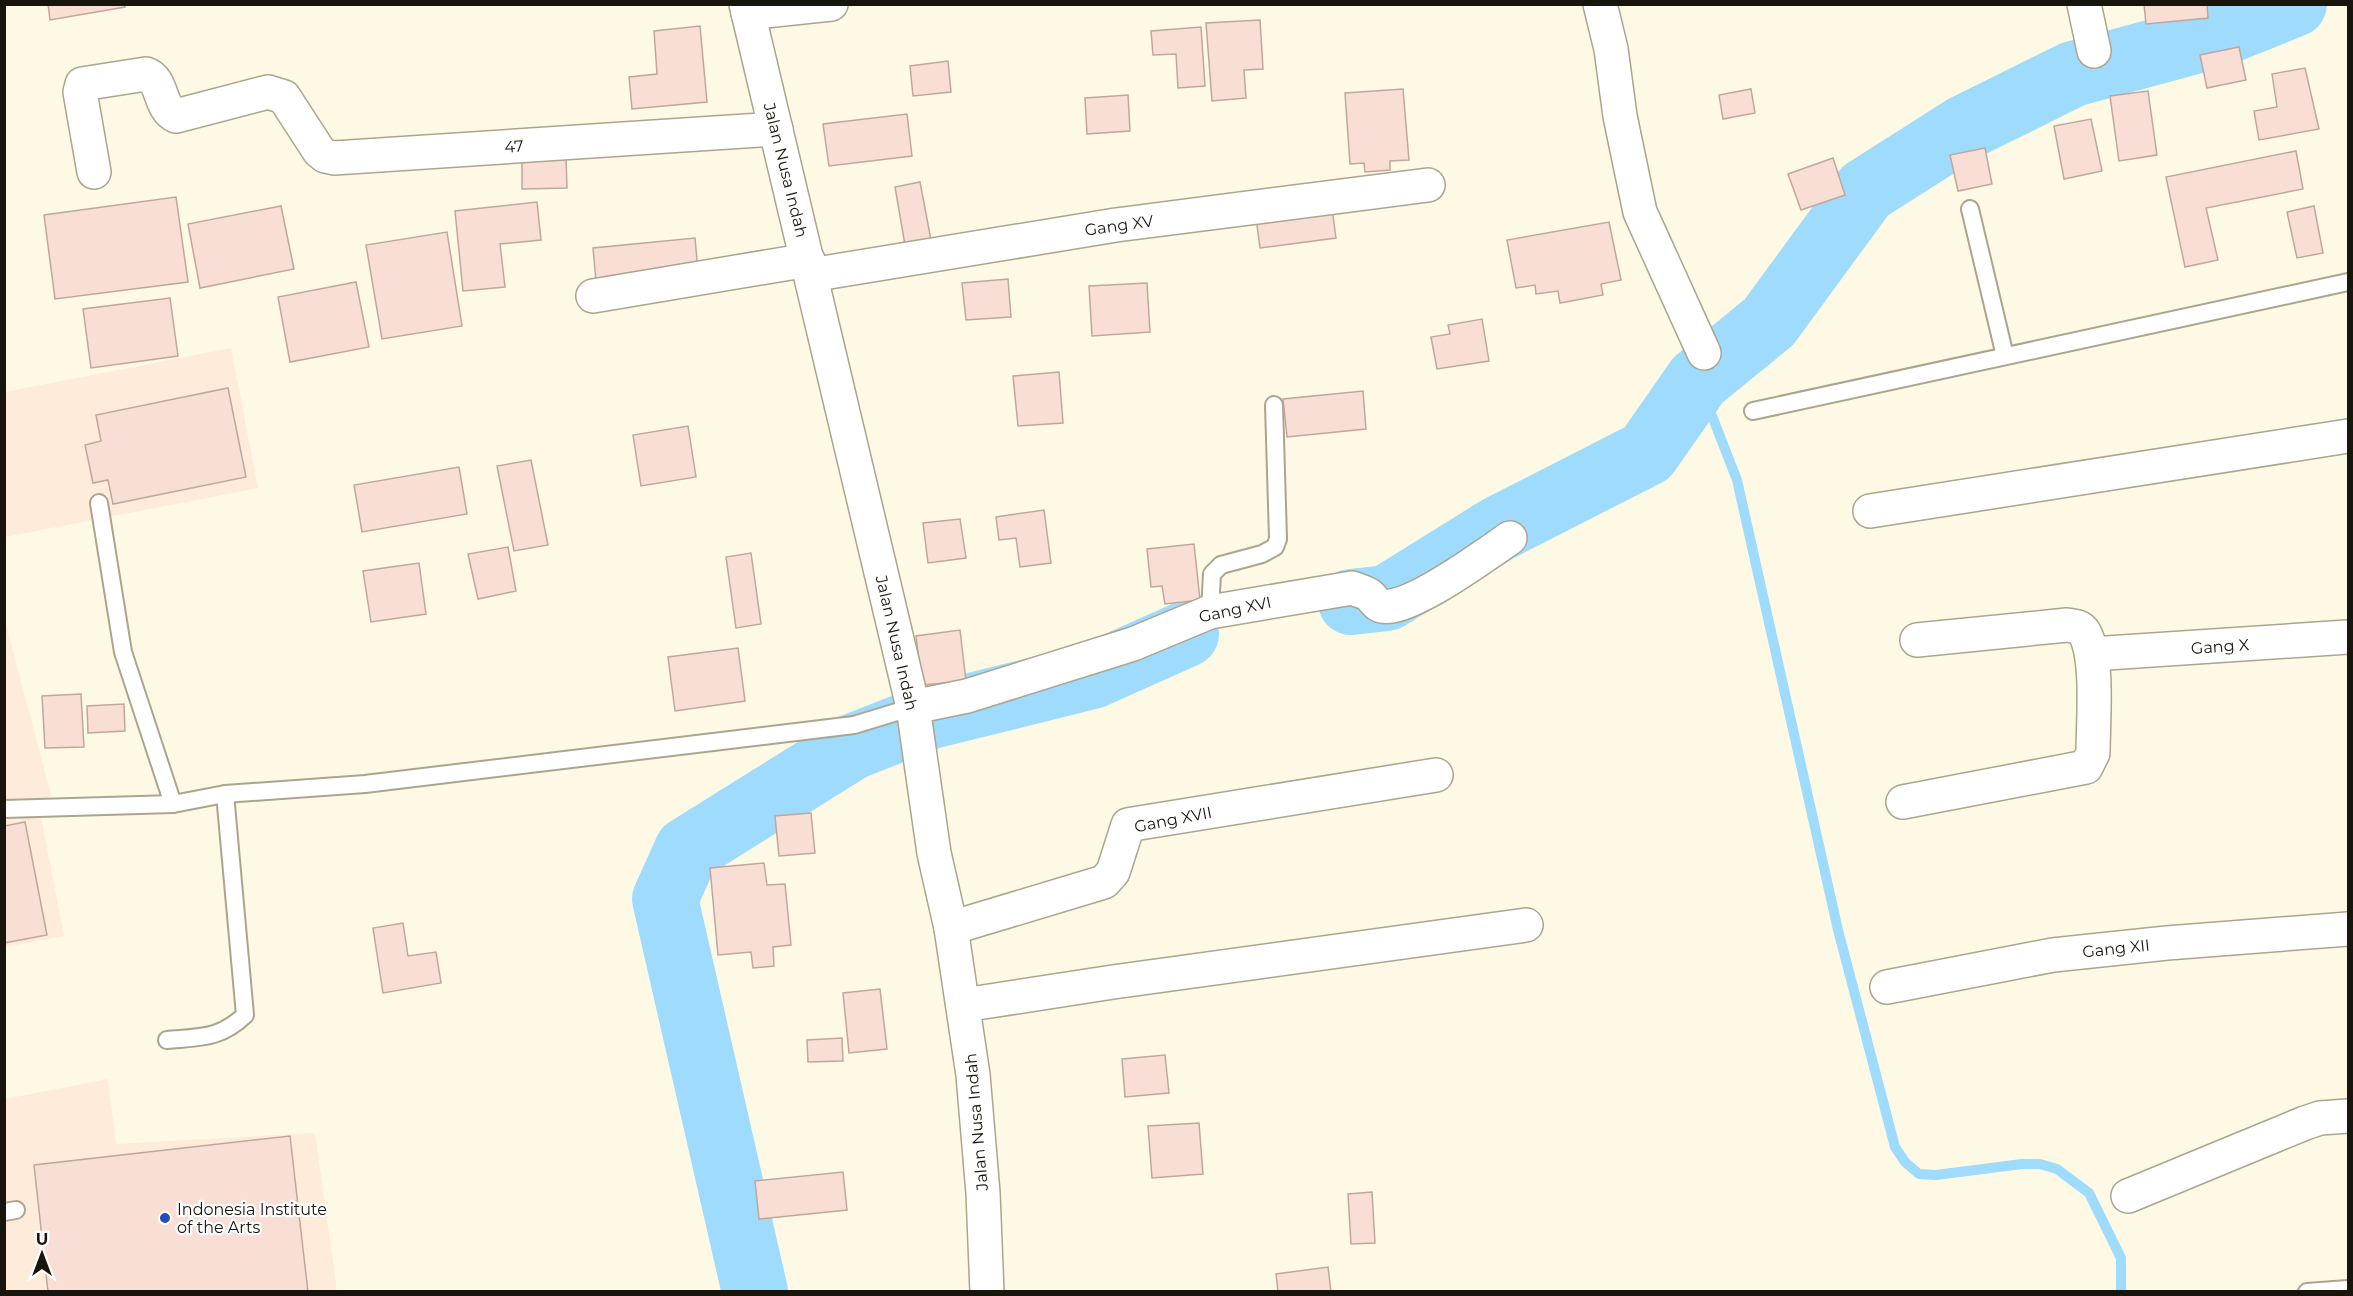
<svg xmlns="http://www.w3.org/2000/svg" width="2353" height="1296" font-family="Montserrat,sans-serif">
<rect width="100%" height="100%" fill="#fef9e5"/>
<g fill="#feebda">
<path d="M231,348L258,488L5,537V392Z"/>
<path d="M4,617L52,799L39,807L64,936L5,947Z"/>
<path d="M108,1079L116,1144L315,1133L337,1291L5,1292V1099Z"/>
</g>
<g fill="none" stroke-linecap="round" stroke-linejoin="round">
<path stroke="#9edbfd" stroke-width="10" d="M1698,380L1737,480L1838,930L1895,1147L1905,1162L1919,1174L1936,1175L2022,1164H2040L2057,1169L2089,1193L2121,1258V1292"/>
<g stroke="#9edbfd" stroke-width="66">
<path d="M1351,602L1387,598L1498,529L1647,453L1698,380L1769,322L1865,191L1964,128L2073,74L2217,35L2294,4"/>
<path d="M755,1292L665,899L687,850L852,747L931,716L1092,676L1186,634"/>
</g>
</g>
<g fill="#f9ded5" stroke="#c0a79e" stroke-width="1.5">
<path d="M48,4H125V7L50,20Z"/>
<path d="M2144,4H2207L2208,18L2146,24Z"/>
<path d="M1260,20L1263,69L1244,70L1246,98L1212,101L1206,23Z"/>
<path d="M700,26L707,102L632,109L629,77L657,74L654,31Z"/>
<path d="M1201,27L1205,86L1178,88L1176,54L1153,55L1151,31Z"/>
<path d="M2239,47L2246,80L2207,88L2200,55Z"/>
<path d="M948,61L951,92L913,96L910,66Z"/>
<path d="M2305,68L2319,129L2259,140L2254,111L2277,107L2272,74Z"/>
<path d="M1403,89L1409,160L1390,161V170L1365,172L1364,163L1350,164L1345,93Z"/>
<path d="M1751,89L1755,113L1723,119L1719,95Z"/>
<path d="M2148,91L2157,155L2119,161L2110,96Z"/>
<path d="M1128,95L1130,131L1087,134L1085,98Z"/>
<path d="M907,114L912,156L829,166L823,124Z"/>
<path d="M2091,119L2102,171L2064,179L2054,126Z"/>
<path d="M1985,148L1992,184L1958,191L1950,155Z"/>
<path d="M2296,151L2303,189L2206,208L2218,260L2185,267L2166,177Z"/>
<path d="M522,157H566L567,188L522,189Z"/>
<path d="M1833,158L1845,195L1801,210L1788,174Z"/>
<path d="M920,182L931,240L905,245L895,187Z"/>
<path d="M176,197L188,282L55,299L44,215Z"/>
<path d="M1331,201L1336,238L1260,248L1255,210Z"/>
<path d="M537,202L541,240L500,244L505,287L463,291L455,211Z"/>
<path d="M281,206L294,269L200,288L188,224Z"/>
<path d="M2314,206L2323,253L2297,258L2287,212Z"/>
<path d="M1609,222L1621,280L1601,284L1603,295L1560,303L1558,291L1536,294L1535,285L1516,288L1507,240Z"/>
<path d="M447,232L462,326L382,339L366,245Z"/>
<path d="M695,238L698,271L596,281L593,248Z"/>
<path d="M1008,279L1011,317L966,320L962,283Z"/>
<path d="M356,282L369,347L290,362L278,297Z"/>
<path d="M1147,283L1150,332L1092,336L1089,286Z"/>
<path d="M170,298L178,356L91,368L83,309Z"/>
<path d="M1482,319L1489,361L1437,369L1431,337L1450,334L1448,325Z"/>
<path d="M1059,372L1063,423L1018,426L1013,376Z"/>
<path d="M228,388L246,477L113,504L108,480L93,483L85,445L101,441L96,415Z"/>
<path d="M1363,391L1366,429L1287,437L1283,399Z"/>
<path d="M688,426L696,477L641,486L633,435Z"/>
<path d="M531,460L548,545L514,551L497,466Z"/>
<path d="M459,467L467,514L362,532L354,485Z"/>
<path d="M1044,510L1051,563L1020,567L1016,538L999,540L996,517Z"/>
<path d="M960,519L966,558L928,563L923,523Z"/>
<path d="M1194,544L1200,600L1165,604L1162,586L1151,587L1147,549Z"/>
<path d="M508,547L516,591L478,599L468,554Z"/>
<path d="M751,553L761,624L736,628L726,557Z"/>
<path d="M419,563L426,614L371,622L363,571Z"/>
<path d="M960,630L966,681L922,685L916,636Z"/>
<path d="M738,648L745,701L675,711L668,657Z"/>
<path d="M81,694L84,747L45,748L42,696Z"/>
<path d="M124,704L125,731L88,733L87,706Z"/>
<path d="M811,813L815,853L779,856L775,816Z"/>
<path d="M25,822L47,935L4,943V826Z"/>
<path d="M764,863L767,885L785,884L791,945L773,947L774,966L753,968L751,952L718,955L710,868Z"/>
<path d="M403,923L408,956L436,952L441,983L383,993L373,928Z"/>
<path d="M880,989L887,1049L849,1053L843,993Z"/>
<path d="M842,1038L843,1061L808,1062L807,1040Z"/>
<path d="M1165,1055L1169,1093L1125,1097L1122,1059Z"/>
<path d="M1199,1123L1203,1174L1152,1178L1148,1126Z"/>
<path d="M290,1136L308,1292H48L34,1165Z"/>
<path d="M843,1172L847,1210L759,1219L755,1181Z"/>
<path d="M1372,1192L1375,1243L1351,1244L1348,1194Z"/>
<path d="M1328,1267L1331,1292H1278L1276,1274Z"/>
</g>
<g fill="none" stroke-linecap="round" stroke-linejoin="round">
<defs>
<g id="service">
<path d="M1970,209L2005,356"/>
<path d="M1753,411L2348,282"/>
<path d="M99,503L123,652L173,804"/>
<path d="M1210,612L1212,574L1221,565L1262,554L1275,547L1278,539L1274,405"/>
<path d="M4,809L173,804L225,794L365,784L854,725L913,707"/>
<path d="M167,1040C200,1037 220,1039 245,1015L225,794"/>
<path d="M4,1212L16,1210"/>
<path d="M2307,1292L2348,1289"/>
</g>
<g id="minor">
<path d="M1600,4L1611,49L1620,116L1640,212L1704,353"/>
<path d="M2084,4L2094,51"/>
<path d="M748,13L831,4"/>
<path d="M94,172L80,92L82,84L146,74C163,79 159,109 176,116L268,92L284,97L319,151L325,156L334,158L776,129"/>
<path d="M811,275L1116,225L1428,185"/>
<path d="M593,296L808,260"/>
<path d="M1870,511L2348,436"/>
<path d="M2092,654L2348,637"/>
<path d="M913,707L967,696L1133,644L1210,612L1352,588C1357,590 1365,592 1369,595C1373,598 1375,603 1379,605C1402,617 1488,553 1510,538"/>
<path d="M1903,802L2086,767L2093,753C2093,722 2099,657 2084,632C2080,626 2074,626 2067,625L1917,640"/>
<path d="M951,928L1104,882L1113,872L1128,825L1133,824L1436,775"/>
<path d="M1887,987L2053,955L2167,943L2348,929"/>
<path d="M964,1005L1113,982L1526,925"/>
<path d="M2128,1196L2305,1123L2320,1118L2348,1116"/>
</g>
<path id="tertiary" d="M746,4L913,707L934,853L951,928L973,1075L983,1193L987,1292"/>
</defs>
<use href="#service" stroke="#aba58f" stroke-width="20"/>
<use href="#minor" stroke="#aba58f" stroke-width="36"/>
<use href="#tertiary" stroke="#aba58f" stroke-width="36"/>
<use href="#service" stroke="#fff" stroke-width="16"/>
<use href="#minor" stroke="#fff" stroke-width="33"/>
<use href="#tertiary" stroke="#fff" stroke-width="33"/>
</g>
<circle fill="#274ab9" stroke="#fff" stroke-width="2" cx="165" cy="1218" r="6"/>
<g text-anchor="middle" stroke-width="4.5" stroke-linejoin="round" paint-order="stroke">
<g font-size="16" fill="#18150d" stroke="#fff">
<text transform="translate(514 146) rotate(-4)" y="6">47</text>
<text transform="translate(786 170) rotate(76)" y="6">Jalan Nusa Indah</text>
<text transform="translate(1119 225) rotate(-8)" y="6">Gang XV</text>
<text transform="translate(1235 609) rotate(-12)" y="6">Gang XVI</text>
<text transform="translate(897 643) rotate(77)" y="6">Jalan Nusa Indah</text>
<text transform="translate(2220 646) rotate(-4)" y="6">Gang X</text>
<text transform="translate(1173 819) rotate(-11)" y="6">Gang XVII</text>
<text transform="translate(2116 948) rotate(-6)" y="6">Gang XII</text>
<text transform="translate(976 1122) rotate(-95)" y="6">Jalan Nusa Indah</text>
</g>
<g font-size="16" fill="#18150d" stroke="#fff" text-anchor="start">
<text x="177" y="1215">Indonesia Institute<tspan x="177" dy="18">of the Arts</tspan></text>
</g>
</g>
<rect width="2353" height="1296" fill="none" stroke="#18150d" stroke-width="12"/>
<g transform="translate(42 1254)" stroke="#ffffff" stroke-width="4.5" paint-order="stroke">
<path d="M0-4.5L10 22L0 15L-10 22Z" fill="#18150d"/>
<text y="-9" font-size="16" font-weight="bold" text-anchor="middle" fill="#18150d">U</text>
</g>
</svg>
